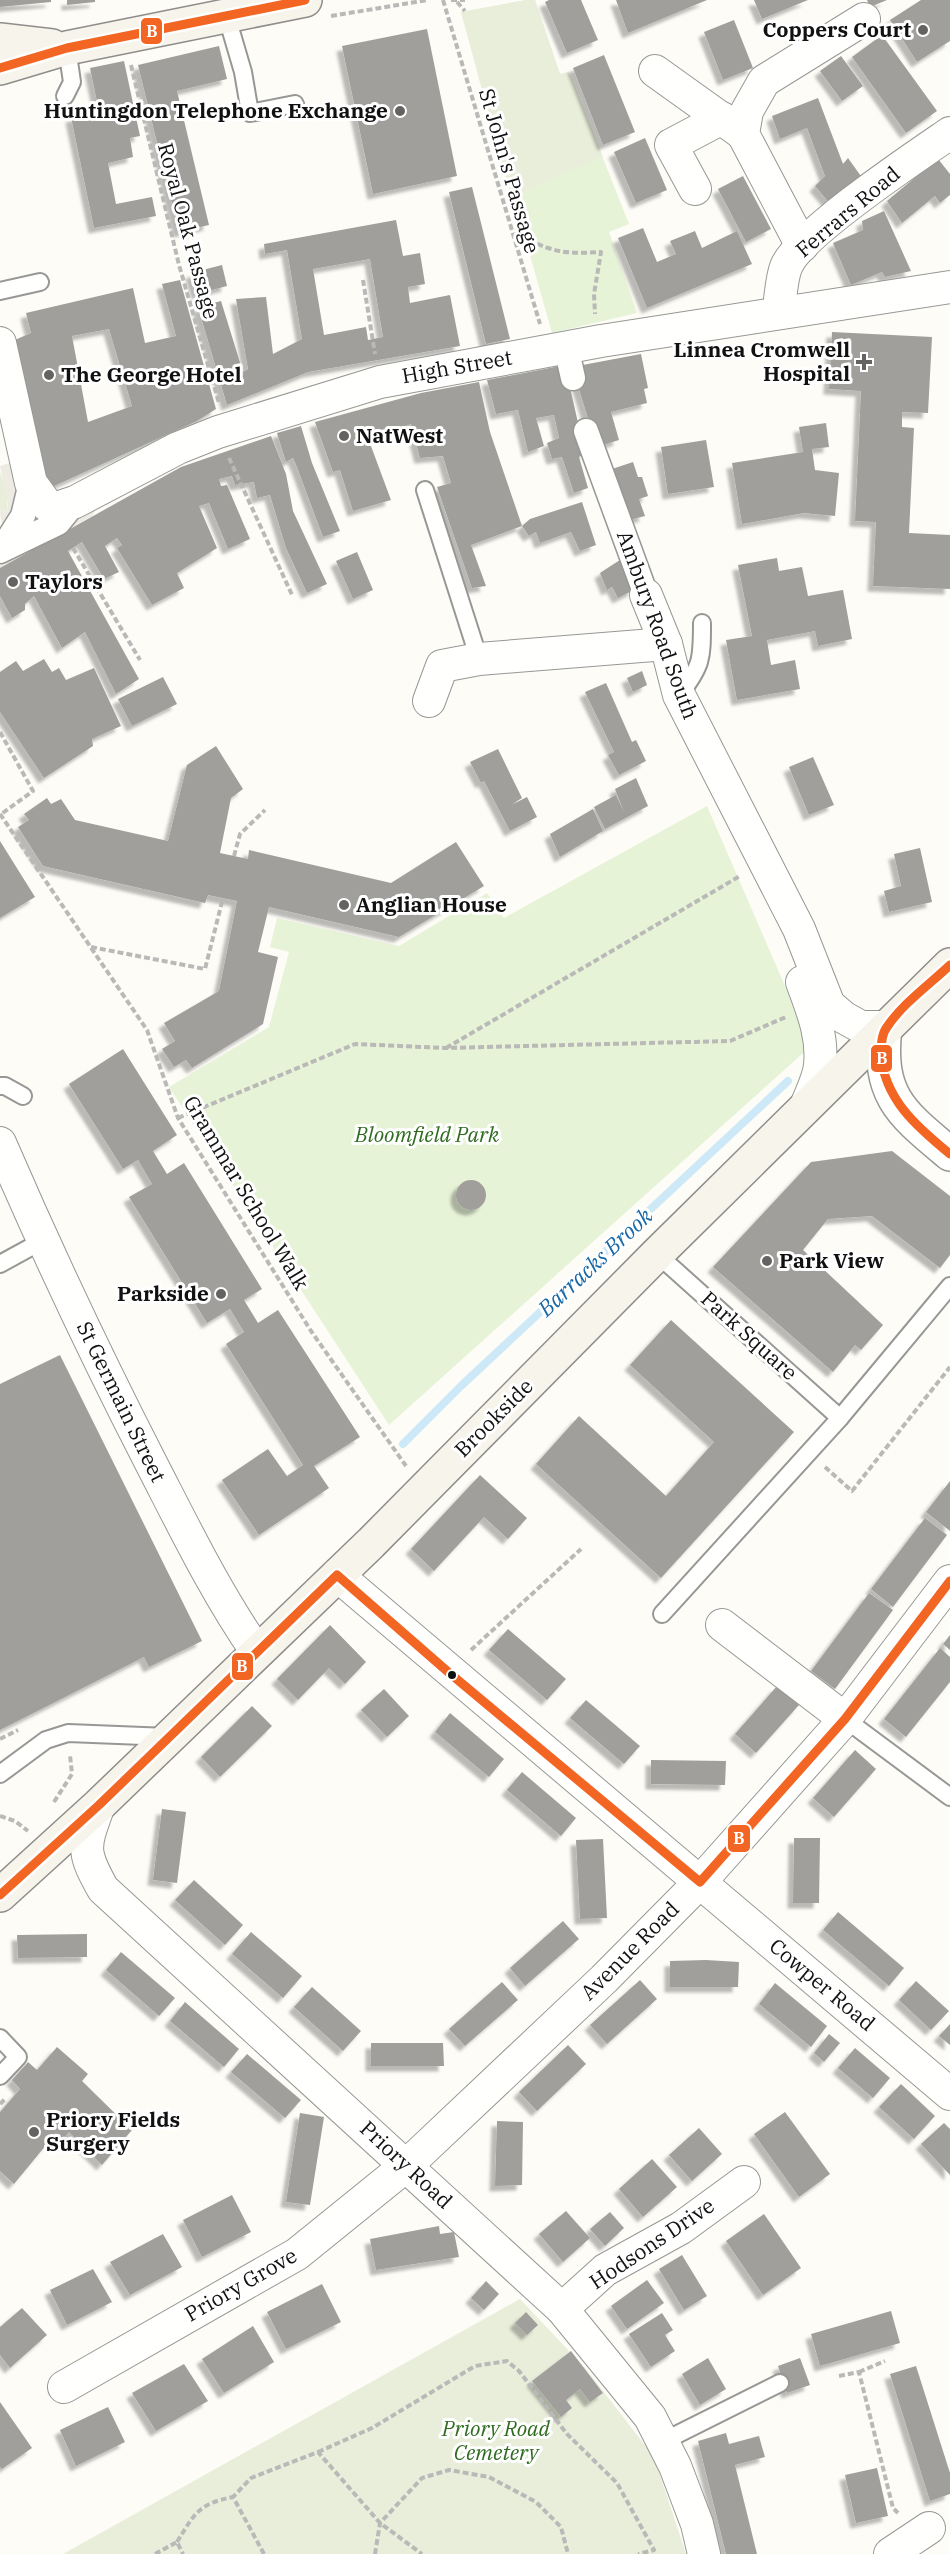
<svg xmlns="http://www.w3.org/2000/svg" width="950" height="2554" font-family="'IBM Plex Serif',serif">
<defs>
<filter id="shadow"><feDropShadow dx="-5.5" dy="5.5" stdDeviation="1.5" flood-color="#0004"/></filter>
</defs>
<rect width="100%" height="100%" fill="#fdfcf7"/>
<g fill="#e7f3d7">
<path d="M526,0H535L560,74L569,72L629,224L609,232L637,313L552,333L461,12Z"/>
<path d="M707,806L811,1046L389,1425L169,1087L269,1027L289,952L270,947L277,918L399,946L487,893L504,918Z"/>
</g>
<g fill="#e9eedb">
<path d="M526,0H535L560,74L569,72L603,157L521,193L536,245L529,247L521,235L461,12Z"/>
<path d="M0,472L8,493L7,512L1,510L0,513Z"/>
<path d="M520,2299L586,2369L654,2457L686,2554H63Z"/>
</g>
<path fill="#edebe2" d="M13,462L73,519L96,509L92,516L0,568V527L2,526L0,513L1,510L7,512L8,503L0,466Z"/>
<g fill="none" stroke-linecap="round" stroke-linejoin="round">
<path stroke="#cde8f7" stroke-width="8" d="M403,1444L462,1385L788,1081"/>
</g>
<g fill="#a19f9c" fill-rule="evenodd" filter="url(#shadow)">
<path d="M0,0H51V2L0,7Z"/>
<path d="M67,0H95V2L67,5Z"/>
<path d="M549,0H581L598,40L567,53L545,2Z"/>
<path d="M616,0H707L628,33Z"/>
<path d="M754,0H808L762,19Z"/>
<path d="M867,0H887L870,7Z"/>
<path d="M921,0H950V41L917,62L890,20Z"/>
<path d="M734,20L753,68L723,80L704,32Z"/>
<path d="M427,29L457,176L373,194L342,46Z"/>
<path d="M882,35L937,111L906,133L852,57Z"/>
<path d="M219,46L227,79L177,91L209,225L179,232L138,65Z"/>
<path d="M604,55L635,132L603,145L573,68Z"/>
<path d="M841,56L863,86L842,101L820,71Z"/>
<path d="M124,61L140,136L130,138L133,157L108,163L116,204L152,197L156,216L94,228L71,117L99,111L90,68Z"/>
<path d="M818,98L843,164L848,158L863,179L831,205L815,186L825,176L807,128L780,139L772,116Z"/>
<path d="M645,138L667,190L636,203L614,152Z"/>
<path d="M935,155L950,174V195L940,203L935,196L902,223L887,201L918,175L915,171Z"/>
<path d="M743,176L771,229L746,242L718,189Z"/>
<path d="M472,187L510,339L486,344L449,192Z"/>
<path d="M884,211L911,271L885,277L882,272L851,285L833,243L863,230L862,221Z"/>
<path d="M396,220L403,256L420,253L425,284L408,287L410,303L450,295L460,346L308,372L227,405L198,307L221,301L243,372L248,369L236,299L266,297L273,354L302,339L287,250L265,254L264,244ZM370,259L383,337L368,340L366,327L324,335L313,269Z"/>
<path d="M643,228L657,262L676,254L670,241L695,231L702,248L737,231L752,264L647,308L618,238Z"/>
<path d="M222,265L227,286L197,294L191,273Z"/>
<path d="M180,280L216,409L197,421L54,486L48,480L36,450L10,342L31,333L26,313L133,288L145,343L176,336L162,284ZM109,329L132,406L88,422L72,336Z"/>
<path d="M832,332L932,337L928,413L902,412V427L914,428L909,533L950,535V589L873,586L876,522L855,521L861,391L829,389Z"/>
<path d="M641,354L648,388L644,389L647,403L611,412L619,440L597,447L572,367Z"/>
<path d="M565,365L585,454L579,457L588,488L574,493L562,457L552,459L547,443L559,438L554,415L536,418L544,446L528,452L518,410L496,414L487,380Z"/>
<path d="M479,382L490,432L522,526L471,545L486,586L472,588L437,487L451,483L443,456L420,458L411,424L368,438L391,500L353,511L340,470L333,472L315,422L421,393Z"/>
<path d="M826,423L829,447L812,449L815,470L839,473L835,516L804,513L742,524L732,463L803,452L799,427Z"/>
<path d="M301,426L312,463L340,531L323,537L297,467L293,458L286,462L277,433Z"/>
<path d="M271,436L286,474L293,511L327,584L307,593L286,548L270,495L257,498L254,482L235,485L232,476L219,479L221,486L227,485L250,539L228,549L209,503L199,506L217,548L177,573L184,588L152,605L117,548L122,545L117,538L105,546L119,572L104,579L82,542L68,551L139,679L116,694L85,632L62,648L34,596L25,604V610L12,618L0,596V568L181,467Z"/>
<path d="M706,440L714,487L668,494L661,447Z"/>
<path d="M633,462L638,477H642L648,496L639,499L645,516L626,521L606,471Z"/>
<path d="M582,502L596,545L580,551L571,532L540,543L536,532L529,536L522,526L530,519Z"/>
<path d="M357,552L373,590L353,599L336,561Z"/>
<path d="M623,558L634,590L618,598L612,587L607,590L600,573Z"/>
<path d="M777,558L779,571L802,567L808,596L843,590L852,639L818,646L815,631L767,640L771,665L795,660L800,689L737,700L726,640L752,636L738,565Z"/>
<path d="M44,659L52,672L59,668L66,680L94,668L121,726L92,739L93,746L44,778L0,712V672L16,661L23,671Z"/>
<path d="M642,671L647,685L633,692L627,678Z"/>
<path d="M163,677L177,704L132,726L118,699Z"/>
<path d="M606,683L632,742L636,740L646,761L619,775L608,755L614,752L585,692Z"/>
<path d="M216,746L243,789L231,798L220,853L248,859L249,850L391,883L456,842L484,886L399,937L269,907L258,952L278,957L263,1024L192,1068L186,1060L174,1067L162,1049L175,1041L164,1023L219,991L237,901L208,895L205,903L43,866L18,827L29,820L24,814L47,798L51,804L61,799L75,820L168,841L187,765Z"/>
<path d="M498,749L522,798L511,805L527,797L537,817L510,831L484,781L481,783L470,762Z"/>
<path d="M813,757L834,805L809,815L789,767Z"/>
<path d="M636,778L648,806L605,829L594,807L616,795L624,812L615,789Z"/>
<path d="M593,809L603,831L560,857L550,834Z"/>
<path d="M0,841L35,897L0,918Z"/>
<path d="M920,848L932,902L889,912L884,891L901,886L894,854Z"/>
<path d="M123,1049L177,1135L153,1151L167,1174L184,1163L262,1289L244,1300L258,1323L278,1310L360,1437L314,1466L329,1488L259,1535L222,1480L268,1449L287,1476L303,1465L226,1344L244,1332L230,1309L207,1323L129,1197L152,1184L138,1160L123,1169L69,1084Z"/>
<path d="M892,1151L950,1196V1255L940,1268L872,1216L828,1219L803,1250L883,1325L861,1350L855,1345L833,1372L713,1267L811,1162Z"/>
<circle cx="471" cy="1195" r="15"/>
<path d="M671,1320L794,1432L661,1578L536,1464L579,1416L666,1496L714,1442L630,1365Z"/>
<path d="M60,1355L202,1641L149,1667L144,1657L0,1730V1384Z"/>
<path d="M480,1475L527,1518L508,1539L484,1517L434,1571L411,1549Z"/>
<path d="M950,1481V1531L926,1512Z"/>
<path d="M925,1518L947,1535L893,1607L871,1589Z"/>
<path d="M869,1593L893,1610L835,1689L811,1671Z"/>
<path d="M330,1625L366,1662L345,1684L329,1668L298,1700L277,1679Z"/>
<path d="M508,1629L566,1679L547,1700L489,1650Z"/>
<path d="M950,1635V1650L943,1644Z"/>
<path d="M940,1648L950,1657V1682L906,1737L884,1719Z"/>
<path d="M777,1686L799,1705L756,1753L735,1734Z"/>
<path d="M384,1689L409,1716L387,1737L361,1710Z"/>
<path d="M586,1700L640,1746L624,1764L570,1718Z"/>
<path d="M252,1706L272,1726L220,1777L201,1757Z"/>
<path d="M450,1713L504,1759L489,1777L435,1732Z"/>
<path d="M855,1750L876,1769L834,1817L813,1798Z"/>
<path d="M651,1760L726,1761L725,1785L651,1784Z"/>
<path d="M522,1772L576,1818L561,1836L507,1790Z"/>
<path d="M162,1809L186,1812L177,1883L153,1880Z"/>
<path d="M794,1838H820L819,1903H793Z"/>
<path d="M603,1839L607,1918L580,1919L576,1840Z"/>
<path d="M194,1880L243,1925L225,1945L175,1900Z"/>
<path d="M838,1912L904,1968L889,1986L823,1930Z"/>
<path d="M563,1921L579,1939L525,1986L510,1968Z"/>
<path d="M251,1932L302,1976L283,1998L232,1954Z"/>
<path d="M87,1934V1957L18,1958L17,1935Z"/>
<path d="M121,1952L175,1998L159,2016L106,1970Z"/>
<path d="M706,1960L739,1962L738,1987H670V1961Z"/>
<path d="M640,1980L657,1999L607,2044L590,2025Z"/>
<path d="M916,1981L949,2011L931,2030L899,2000Z"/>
<path d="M502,1982L518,2000L465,2046L449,2029Z"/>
<path d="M775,1983L827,2026L811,2047L759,2004Z"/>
<path d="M312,1987L361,2031L343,2051L294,2007Z"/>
<path d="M185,2002L239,2049L224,2067L170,2021Z"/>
<path d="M950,2024V2045L939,2036Z"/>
<path d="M829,2034L840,2043L824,2062L814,2053Z"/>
<path d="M371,2043H443L444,2066H371Z"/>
<path d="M568,2045L586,2064L537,2111L519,2092Z"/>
<path d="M57,2047L88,2074L82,2081L132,2130L102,2165L69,2132L63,2140L56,2133L14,2184L0,2171V2112L20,2089L12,2080L28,2062L37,2070Z"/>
<path d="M855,2048L890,2078L873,2098L838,2068Z"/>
<path d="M247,2054L301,2100L285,2118L231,2072Z"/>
<path d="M901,2084L935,2116L914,2139L879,2107Z"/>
<path d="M785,2112L830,2174L799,2197L754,2134Z"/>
<path d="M300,2113L324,2117L310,2205L286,2202Z"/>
<path d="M497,2121L523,2122L522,2185L495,2186Z"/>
<path d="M944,2123L950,2129V2175L921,2144Z"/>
<path d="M699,2128L722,2154L692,2181L669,2155Z"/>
<path d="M652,2159L677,2187L643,2217L619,2189Z"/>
<path d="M232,2195L251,2232L202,2257L183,2220Z"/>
<path d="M566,2211L590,2238L563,2262L539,2234Z"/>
<path d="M610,2212L624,2228L605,2246L590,2229Z"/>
<path d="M764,2214L801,2268L763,2295L726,2241Z"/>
<path d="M439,2226L440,2234L454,2232L459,2257L376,2270L370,2239Z"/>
<path d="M163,2234L182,2267L130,2295L110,2262Z"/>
<path d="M682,2255L707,2296L684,2310L659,2269Z"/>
<path d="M93,2269L112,2302L67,2325L50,2290Z"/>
<path d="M647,2280L664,2303L627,2329L611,2306Z"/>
<path d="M486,2281L499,2294L484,2310L471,2298Z"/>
<path d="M322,2284L341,2322L286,2349L267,2312Z"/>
<path d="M22,2308L47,2335L10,2368L0,2355V2327Z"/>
<path d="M891,2311L900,2343L820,2366L811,2334Z"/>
<path d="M526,2312L538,2325L527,2335L515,2323Z"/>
<path d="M662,2313L673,2330L665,2335L675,2351L651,2367L629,2334Z"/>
<path d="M253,2326L274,2362L224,2393L202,2359Z"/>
<path d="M571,2351L603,2393L590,2402L580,2389L566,2400L572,2408L561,2417L532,2381Z"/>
<path d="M708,2358L726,2389L700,2405L682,2374Z"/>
<path d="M800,2358L810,2385L787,2393L778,2366Z"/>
<path d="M184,2364L208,2401L156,2431L132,2393Z"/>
<path d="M916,2366L950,2473V2494L930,2501L890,2374Z"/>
<path d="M0,2402L32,2448L2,2469L0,2467Z"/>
<path d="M108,2407L125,2442L76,2466L60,2430Z"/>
<path d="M726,2433L729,2444L759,2436L762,2447L765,2457L735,2465L757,2554H726L698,2441Z"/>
<path d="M877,2468L888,2516L856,2523L845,2475Z"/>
</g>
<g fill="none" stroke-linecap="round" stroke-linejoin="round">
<defs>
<g id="service">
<path d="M226,14L243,72L250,113L295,104"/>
<path d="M65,96L72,82L67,48"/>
<path d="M0,291L40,282"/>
<path d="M425,490L479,659"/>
<path d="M679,695C702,666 702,659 702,623"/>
<path d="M0,1086H5L23,1096"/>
<path d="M657,1254L840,1418"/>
<path d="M0,1264L42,1241"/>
<path d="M662,1614L840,1418L950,1286"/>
<path d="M845,1719L950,1797"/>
<path d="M0,1774L46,1740L68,1733L168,1737"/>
<path d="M0,2038L18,2057L0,2076"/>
<path d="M664,2441L780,2383"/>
</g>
<g id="pedestrian">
<path d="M566,347L573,378"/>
<path d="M586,431L646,595"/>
<path d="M2,549L23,516L31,483"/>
<path d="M0,551L58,523L75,502"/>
</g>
<g id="minor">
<path d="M655,71L743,134"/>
<path d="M695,189L671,145L722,118"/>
<path d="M802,246L743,134L747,111L764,81L864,19"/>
<path d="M778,312C781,298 781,280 786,267C798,235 918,155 950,133"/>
<path d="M0,343L31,483L47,505L57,508L75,502L178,448L218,432L380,382L601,341L950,287"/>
<path d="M646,595L666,644L679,695L799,929L829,1005L843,1017L861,1027H885"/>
<path d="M429,701L442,666L479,659L666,644"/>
<path d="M802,982C812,1010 823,1035 820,1065C819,1078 811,1093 806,1106"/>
<path d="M0,1143C47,1252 98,1360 152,1465C185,1529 216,1593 257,1652"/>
<path d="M337,1575L950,2094"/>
<path d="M722,1625L845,1719"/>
<path d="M99,1805C84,1847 81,1850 103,1889L562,2309L650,2417L675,2466L697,2524L704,2554"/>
<path d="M562,2309L605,2270L681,2228L744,2182"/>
<path d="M64,2387L297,2254L407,2165L604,1979L700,1882L845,1719L950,1581"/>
<path d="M890,2554L929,2528"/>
</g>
<path id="tertiary" d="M885,1027C877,1096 901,1113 950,1154"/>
<g id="secondary">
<path d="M0,40L52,46"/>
<path d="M0,68L67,48L305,0"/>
<path d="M0,1895L99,1805L371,1543L657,1254L950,965"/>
</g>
</defs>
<use href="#service" stroke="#979795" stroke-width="20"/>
<use href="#pedestrian" stroke="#979795" stroke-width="27"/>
<use href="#minor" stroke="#979795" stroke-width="34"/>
<use href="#tertiary" stroke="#979795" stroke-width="36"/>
<use href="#secondary" stroke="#8e8d8b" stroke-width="36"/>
<g stroke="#b9b9b8" stroke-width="4" stroke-dasharray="6 3" stroke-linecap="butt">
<path d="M443,0L540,324"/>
<path d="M451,0H465"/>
<path d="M457,2L465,11"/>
<path d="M331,16L428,0"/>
<path d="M131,65L179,265L219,403"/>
<path d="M512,235C526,236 535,244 548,248C565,254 582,253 601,252L594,294L595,314"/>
<path d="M363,280L375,354"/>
<path d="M229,458L293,597"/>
<path d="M73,548L140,660"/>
<path d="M0,732L33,791L0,815"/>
<path d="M0,814L147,1030L178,1118L311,1331L406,1466"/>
<path d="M234,856L240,834L265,810"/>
<path d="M91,947L205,969L223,898"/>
<path d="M446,1048L740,876"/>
<path d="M178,1118L355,1044L445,1048L730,1041L786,1017"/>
<path d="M825,1467L852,1491L950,1367"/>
<path d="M471,1650L581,1549"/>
<path d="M0,1739L18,1730"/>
<path d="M54,1802L72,1774L70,1755"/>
<path d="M0,1816L15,1821L28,1831"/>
<path d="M0,2104L6,2098"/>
<path d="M859,2372L885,2361"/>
<path d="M839,2376L859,2372L893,2508L898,2513"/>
<path d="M318,2452L372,2428L475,2366L507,2361L519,2371L567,2434L617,2483L654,2550L638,2554"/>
<path d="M177,2542C195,2513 198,2504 233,2497"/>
<path d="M155,2554L177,2542L183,2554"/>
<path d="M264,2554L233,2497L251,2478L318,2452L380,2523L422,2554"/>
<path d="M375,2554L380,2523L422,2478L449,2470L489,2477L536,2502L561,2527L568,2554"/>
</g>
<use href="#service" stroke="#fffffe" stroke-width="16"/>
<use href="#pedestrian" stroke="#fffffe" stroke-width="24"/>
<use href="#minor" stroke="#fffffe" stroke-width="32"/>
<use href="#tertiary" stroke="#fffffe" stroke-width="33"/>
<use href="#secondary" stroke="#f6f4eb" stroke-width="33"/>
<defs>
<g id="bus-1">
<path d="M0,68L67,48L305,0"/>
<path d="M950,965C930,984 902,1004 887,1027C882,1033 881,1046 881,1054C884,1099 917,1127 950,1154"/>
<path d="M0,1895L99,1805L337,1575L447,1671L700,1882L845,1719L950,1581"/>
</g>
</defs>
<use href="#bus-1" stroke="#fff" stroke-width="14"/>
<use href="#bus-1" stroke="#f26522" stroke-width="9"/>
</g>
<g fill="#646362" stroke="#fff" stroke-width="2">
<circle cx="923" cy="30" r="6"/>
<circle cx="400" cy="111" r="6"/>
<path d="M861 353h6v6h6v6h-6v6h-6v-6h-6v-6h6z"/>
<circle cx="49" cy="375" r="6"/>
<circle cx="344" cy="436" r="6"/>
<circle cx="13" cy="582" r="6"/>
<circle cx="344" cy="905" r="6"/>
<circle cx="767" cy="1261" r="6"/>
<circle cx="221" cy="1294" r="6"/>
<circle cx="34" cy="2132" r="6"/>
</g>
<circle fill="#111" stroke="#fff" stroke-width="2" cx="452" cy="1675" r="5"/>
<g text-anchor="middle" stroke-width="6" stroke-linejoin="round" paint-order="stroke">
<g font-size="21" font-weight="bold" fill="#111" stroke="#fff" text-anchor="start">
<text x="911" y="37" text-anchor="end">Coppers Court</text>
<text x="388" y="118" text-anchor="end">Huntingdon Telephone Exchange</text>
<text x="850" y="357" text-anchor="end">Linnea Cromwell<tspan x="850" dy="24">Hospital</tspan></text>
<text x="61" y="382">The George Hotel</text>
<text x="356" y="443">NatWest</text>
<text x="25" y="589">Taylors</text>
<text x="356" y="912">Anglian House</text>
<text x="779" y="1268">Park View</text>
<text x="209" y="1301" text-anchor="end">Parkside</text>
<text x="46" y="2127">Priory Fields<tspan x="46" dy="24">Surgery</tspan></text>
</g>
<g font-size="21" fill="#111" stroke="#fff">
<text transform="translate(509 171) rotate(74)" y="7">St John's Passage</text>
<text transform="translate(848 212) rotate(-40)" y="7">Ferrars Road</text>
<text transform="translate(188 231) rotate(75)" y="7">Royal Oak Passage</text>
<text transform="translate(457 367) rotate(-10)" y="7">High Street</text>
<text transform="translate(657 625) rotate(70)" y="7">Ambury Road South</text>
<text transform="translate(246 1193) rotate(59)" y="7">Grammar School Walk</text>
<text transform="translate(749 1336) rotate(42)" y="7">Park Square</text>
<text transform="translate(121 1402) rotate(64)" y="7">St Germain Street</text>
<text transform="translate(494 1418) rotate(-45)" y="7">Brookside</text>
<text transform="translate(630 1951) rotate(-45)" y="7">Avenue Road</text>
<text transform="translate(822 1985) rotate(40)" y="7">Cowper Road</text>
<text transform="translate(406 2165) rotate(43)" y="7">Priory Road</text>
<text transform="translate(652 2244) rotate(-34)" y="7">Hodsons Drive</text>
<text transform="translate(241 2285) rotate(-30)" y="7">Priory Grove</text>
</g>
<g font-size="21" font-style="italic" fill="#2f6b1f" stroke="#fff">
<text x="427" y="1142">Bloomfield Park</text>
<text x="496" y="2436">Priory Road<tspan x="496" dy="24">Cemetery</tspan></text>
</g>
<g font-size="22" font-style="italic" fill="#1768a6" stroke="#fff">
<text transform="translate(595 1262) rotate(-43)" y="8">Barracks Brook</text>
</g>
</g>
<g stroke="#fff" stroke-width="2">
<rect x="140" y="17" width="23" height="28" rx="6" fill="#f26522"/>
<rect x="870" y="1044" width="23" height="29" rx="6" fill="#f26522"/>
<rect x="231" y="1652" width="23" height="29" rx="6" fill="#f26522"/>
<rect x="727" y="1824" width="24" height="29" rx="6" fill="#f26522"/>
</g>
<g font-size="16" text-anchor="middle" font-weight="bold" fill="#fff">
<text x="152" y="37">B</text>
<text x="882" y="1064">B</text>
<text x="242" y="1672">B</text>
<text x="739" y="1844">B</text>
</g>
</svg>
